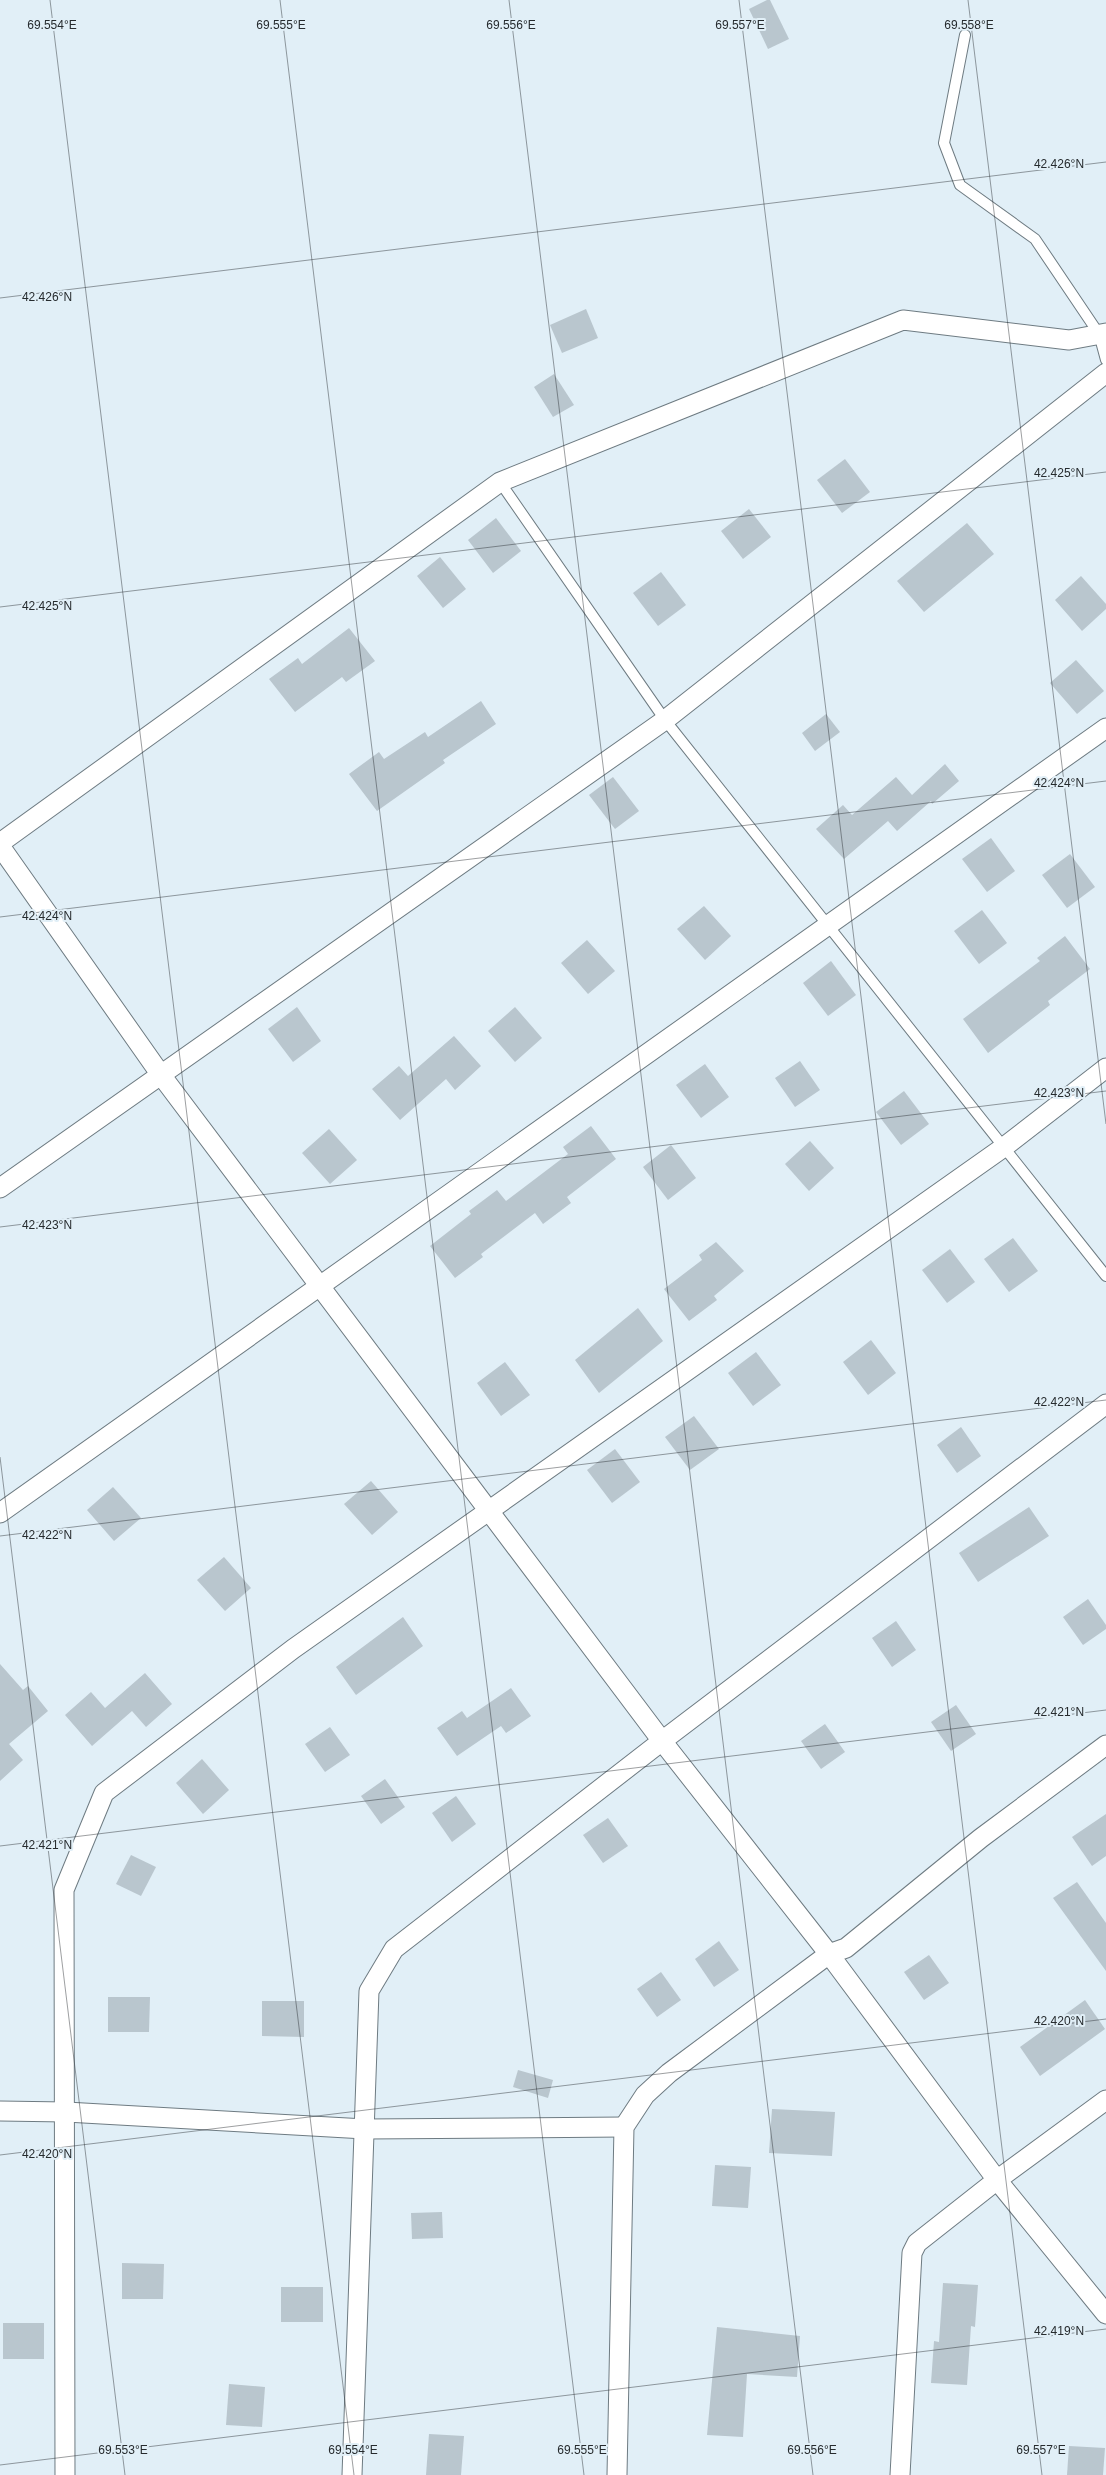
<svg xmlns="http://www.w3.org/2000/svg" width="1106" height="2475" font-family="Arial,sans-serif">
<rect width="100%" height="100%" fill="#e1eff7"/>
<g fill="#b9c6ce">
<path d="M767,0H770L789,39L768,49L749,9Z"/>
<path d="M586,309L598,338L562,353L550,325Z"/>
<path d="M554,374L574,405L553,417L534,387Z"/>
<path d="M845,459L870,492L842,513L817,480Z"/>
<path d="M749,509L771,537L743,559L721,531Z"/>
<path d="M496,518L521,551L493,573L468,540Z"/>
<path d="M967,523L994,554L924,612L897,581Z"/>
<path d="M440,557L466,589L443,608L417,576Z"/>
<path d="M661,572L686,605L658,626L633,593Z"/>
<path d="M1081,576L1106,604V609L1082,631L1055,600Z"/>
<path d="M349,628L375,661L346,682L342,677L295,712L269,679L298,658L302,664Z"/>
<path d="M1076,660L1104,691L1077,714L1050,683Z"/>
<path d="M481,701L496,724L443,760L445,763L377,811L349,774L379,752L384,759L425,732L428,737Z"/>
<path d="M826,714L840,732L815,751L802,733Z"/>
<path d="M945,764L959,781L932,804L931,801L897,831L888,821L844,859L816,829L843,805L852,815L896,777L912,795Z"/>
<path d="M613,777L639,811L615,829L589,795Z"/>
<path d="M991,838L1015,871L987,892L962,859Z"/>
<path d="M1070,854L1095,887L1067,908L1042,875Z"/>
<path d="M704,906L731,936L705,960L677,929Z"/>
<path d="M982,910L1007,943L979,964L954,931Z"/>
<path d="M1065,936L1090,969L1048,1001L1050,1005L988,1053L963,1019L1040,961L1037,958Z"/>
<path d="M587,940L615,971L588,994L561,963Z"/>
<path d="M831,961L856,995L828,1016L803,983Z"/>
<path d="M297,1007L321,1041L293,1062L268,1029Z"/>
<path d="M515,1007L542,1038L515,1062L488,1031Z"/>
<path d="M454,1036L481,1066L455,1090L446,1079L400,1120L372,1089L399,1066L408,1076Z"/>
<path d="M800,1061L820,1090L795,1107L775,1078Z"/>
<path d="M705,1064L729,1097L701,1118L676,1085Z"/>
<path d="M904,1091L929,1124L901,1145L876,1112Z"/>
<path d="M591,1126L616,1159L567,1197L571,1203L543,1224L535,1213L481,1254L483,1257L455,1278L430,1246L471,1214L469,1211L497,1190L506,1201L568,1154L563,1147Z"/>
<path d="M329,1129L357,1160L330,1184L302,1153Z"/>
<path d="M810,1141L834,1168L809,1191L785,1164Z"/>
<path d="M671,1145L696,1178L668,1200L643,1167Z"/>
<path d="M1013,1238L1038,1271L1009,1292L984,1259Z"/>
<path d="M716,1242L744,1271L714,1296L717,1300L689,1321L664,1289L702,1260L699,1255Z"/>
<path d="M950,1249L975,1282L947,1303L922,1270Z"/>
<path d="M638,1308L663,1341L599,1393L575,1360Z"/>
<path d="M871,1340L896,1373L868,1395L843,1362Z"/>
<path d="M756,1352L781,1385L753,1406L728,1373Z"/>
<path d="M505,1362L530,1395L501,1416L477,1383Z"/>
<path d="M694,1416L719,1449L690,1470L665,1437Z"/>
<path d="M961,1427L981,1456L957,1473L937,1445Z"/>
<path d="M615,1449L640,1482L612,1503L587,1470Z"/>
<path d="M371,1481L398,1512L372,1535L344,1504Z"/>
<path d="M113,1487L141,1518L114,1541L87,1510Z"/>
<path d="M1029,1507L1049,1536L978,1582L959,1553Z"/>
<path d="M224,1557L251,1588L225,1611L197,1580Z"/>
<path d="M1088,1599L1106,1625V1629L1083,1645L1063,1617Z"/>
<path d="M403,1617L423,1646L356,1695L336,1667Z"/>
<path d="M896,1621L916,1650L892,1667L872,1638Z"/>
<path d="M0,1664L23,1690L28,1686L48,1711L9,1744L23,1760L0,1781Z"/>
<path d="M145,1673L172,1704L146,1727L132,1711L92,1746L65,1715L91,1692L105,1708Z"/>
<path d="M511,1688L531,1716L506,1733L501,1726L457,1756L437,1728L462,1711L467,1718Z"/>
<path d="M956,1705L976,1734L951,1751L931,1722Z"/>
<path d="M825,1724L845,1752L821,1769L801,1741Z"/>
<path d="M330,1727L350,1755L325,1772L305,1744Z"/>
<path d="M202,1759L229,1790L203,1814L176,1783Z"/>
<path d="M385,1779L405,1807L381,1824L361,1796Z"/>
<path d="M456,1796L476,1824L452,1842L432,1813Z"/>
<path d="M1106,1814V1856L1092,1866L1072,1837Z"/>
<path d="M608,1818L628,1846L603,1863L583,1835Z"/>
<path d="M131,1855L156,1867L141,1896L116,1884Z"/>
<path d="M1077,1882L1106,1923V1971L1053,1898Z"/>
<path d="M719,1941L739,1970L714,1987L695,1959Z"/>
<path d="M929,1955L949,1983L924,2000L904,1972Z"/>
<path d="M661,1972L681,2000L657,2017L637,1989Z"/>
<path d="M108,1997H150L149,2032H108Z"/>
<path d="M1085,2000L1105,2029L1040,2076L1020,2047Z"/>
<path d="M262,2001H304V2037L262,2036Z"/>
<path d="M518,2070L553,2080L548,2098L513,2087Z"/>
<path d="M772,2109L835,2112L832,2156L769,2153Z"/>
<path d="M715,2165L751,2167L748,2208L712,2206Z"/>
<path d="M442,2212L443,2238L412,2239L411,2213Z"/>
<path d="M122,2263L164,2264L163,2299H122Z"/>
<path d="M943,2283L978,2285L975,2327L971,2326L967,2385L931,2383L934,2341L939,2342Z"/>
<rect x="281" y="2287" width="42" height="35"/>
<rect x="3" y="2323" width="41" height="36"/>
<path d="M717,2327L800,2336L797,2377L747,2374L743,2437L707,2435Z"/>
<path d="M229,2384L265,2387L262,2427L226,2425Z"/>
<path d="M429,2434L464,2436L461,2475H426Z"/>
<path d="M1069,2446L1105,2448L1103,2475H1067Z"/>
</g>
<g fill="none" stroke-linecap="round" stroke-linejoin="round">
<defs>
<g id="service">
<path d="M965,35L944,143L960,185L1035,239L1099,334L1106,360"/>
<path d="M500,482L665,720L1106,1276"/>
</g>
<g id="minor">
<path d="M0,843L500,482L903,320L1069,340L1106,333"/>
<path d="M0,846L161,1075L662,1741L829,1954L997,2180L917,2243L912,2253L900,2475"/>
<path d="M0,1188L665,720L1106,373"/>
<path d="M0,1513L1106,728"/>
<path d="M1106,2100L997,2180L1106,2314"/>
<path d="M0,2111L66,2112L365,2129L624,2127"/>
<path d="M65,2475L64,1890L104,1793L293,1649L1004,1147L1106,1068"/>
<path d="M352,2475L369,1991L394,1949L662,1741L1106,1404"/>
<path d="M617,2475L624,2127L645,2095L669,2073L829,1954L846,1948L981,1838L1106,1745"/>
</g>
</defs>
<use href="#service" stroke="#6e7b82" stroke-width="12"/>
<use href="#minor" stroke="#6e7b82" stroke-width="21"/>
<use href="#service" stroke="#fff" stroke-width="10"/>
<use href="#minor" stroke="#fff" stroke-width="19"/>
</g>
<path fill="none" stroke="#262b2e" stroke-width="1" stroke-opacity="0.45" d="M50,0L354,2475M280,0L584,2475M509,0L813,2475M739,0L1042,2475M968,0L1106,1124M0,298L1106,162M0,607L1106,472M0,917L1106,781M0,1227L1106,1091M0,1457L125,2475M0,1536L1106,1400M0,1846L1106,1710M0,2155L1106,2019M0,2465L1106,2329"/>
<g font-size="12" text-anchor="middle" fill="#262b2e" stroke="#e1eff7" stroke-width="4" stroke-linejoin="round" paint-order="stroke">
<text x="52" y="29">69.554°E</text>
<text x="281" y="29">69.555°E</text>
<text x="511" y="29">69.556°E</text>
<text x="740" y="29">69.557°E</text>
<text x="969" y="29">69.558°E</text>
<text x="1059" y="168">42.426°N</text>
<text x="47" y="301">42.426°N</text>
<text x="1059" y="477">42.425°N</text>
<text x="47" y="610">42.425°N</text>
<text x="1059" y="787">42.424°N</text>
<text x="47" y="920">42.424°N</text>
<text x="1059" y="1097">42.423°N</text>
<text x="47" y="1229">42.423°N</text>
<text x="1059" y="1406">42.422°N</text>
<text x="47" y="1539">42.422°N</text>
<text x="1059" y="1716">42.421°N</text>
<text x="47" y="1849">42.421°N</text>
<text x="1059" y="2025">42.420°N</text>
<text x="47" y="2158">42.420°N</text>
<text x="1059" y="2335">42.419°N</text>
<text x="123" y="2454">69.553°E</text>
<text x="353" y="2454">69.554°E</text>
<text x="582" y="2454">69.555°E</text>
<text x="812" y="2454">69.556°E</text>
<text x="1041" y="2454">69.557°E</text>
</g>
</svg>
